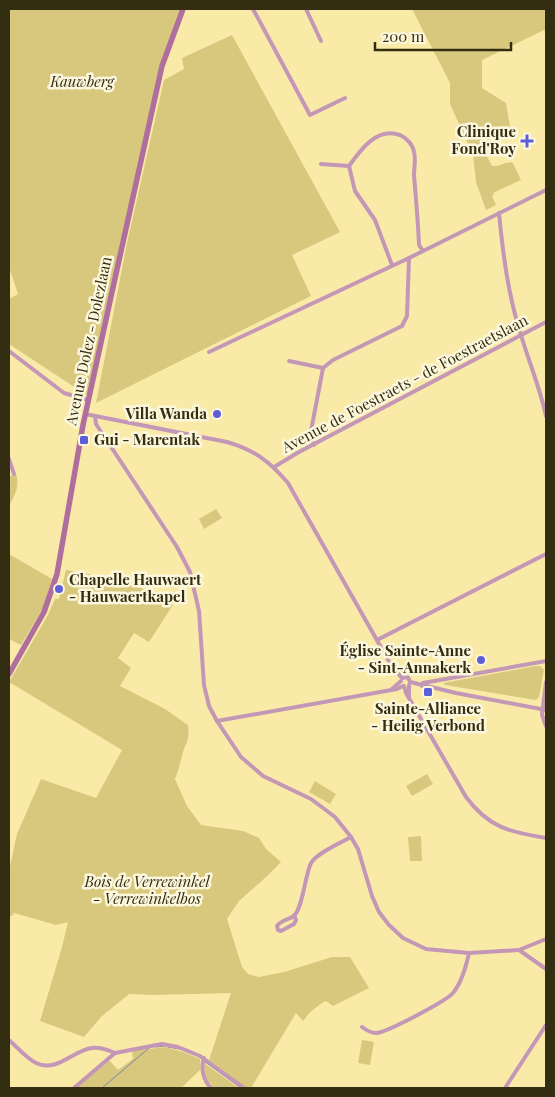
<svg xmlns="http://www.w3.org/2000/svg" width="555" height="1097" font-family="'Playfair Display',serif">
<rect width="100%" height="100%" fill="#f9eba7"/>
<g fill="#d8c87e">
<path d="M9,9H181L163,57L88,396L9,344V299L18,294L9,267Z"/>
<path d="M412,9H546V33L544,30L482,60V88L506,103L510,126L509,131L482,143V147L492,166C500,167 505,161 513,163L521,180L493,193L494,195L492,196L496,205L486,210L476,182L473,155L450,104V83Z"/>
<path d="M232,35L340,232L292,255L311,296L96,403L127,243L164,80L184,69L182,58Z"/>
<path d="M16,474C20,486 15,495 9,506V477Z"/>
<path d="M216,509L222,518L204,529L199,519Z"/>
<path d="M9,554L52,579L43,608L21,645L9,639Z"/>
<path d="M66,570L128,581L173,605L149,642L134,633L118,658L131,668L120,686L165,709L188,725C190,743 186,740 182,756C180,764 178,771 175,779L187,806L201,825L243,831L259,838L266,849L281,862L265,878L239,901L227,919L242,967L248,974L259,977L284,972L332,957H350L369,988L333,1006L326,1001C316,1006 310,1012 303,1021L296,1013L251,1088H246L209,1060L231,993L153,995L129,994L101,1017L84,1037L40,1021L62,947L68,922L56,925L14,913L12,916H9V871L17,834L41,779L96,798L122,750L9,682L48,615L55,599H59Z"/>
<path d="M536,666H540L544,670L539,697L536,700L445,685L443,683Z"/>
<path d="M427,774L433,784L412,796L406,786Z"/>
<path d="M315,781L336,794L330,804L309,792Z"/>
<path d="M421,836L422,861H410L408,837Z"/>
<path d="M362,1040L374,1042L370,1065L358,1063Z"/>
<path d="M165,1047L183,1052L200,1059V1070L181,1088H75L108,1059L118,1070L133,1059L132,1051Z"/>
<path d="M205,1064L239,1088H214L206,1078L204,1065Z"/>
</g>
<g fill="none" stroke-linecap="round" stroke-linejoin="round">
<g stroke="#7c81b4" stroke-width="1">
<path d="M156,1047L164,1046"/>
<path d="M168,1047L179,1049"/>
<path d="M205,1062L241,1088"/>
<path d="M102,1088L149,1048"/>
</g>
<g stroke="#c497b7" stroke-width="4">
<path d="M253,9L310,115L345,98"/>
<path d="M306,9L321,41"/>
<path d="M321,164L349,166"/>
<path d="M499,213C503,254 508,295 521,335C529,362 540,388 546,416"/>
<path d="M392,265L375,220L355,191L349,166C361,149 377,127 400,135C407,138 413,145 414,152C416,159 414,168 414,175C416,198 418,221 419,245L423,251"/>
<path d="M9,351L64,393L88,400"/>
<path d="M209,352L409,258L546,190"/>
<path d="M289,361L323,368"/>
<path d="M85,414L227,442C255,450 270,462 288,483L391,665L402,678L408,677L410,682L456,693L546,710"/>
<path d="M95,416L96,424L177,547L190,572L199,611L204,685L209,706L217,721L241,757L263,776L311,799L335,817L351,837L358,849L372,896L379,912L389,925L403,938L426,949L469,953L519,950L546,939"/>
<path d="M314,445L310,436L323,368L333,360L402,326L407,316L409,258"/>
<path d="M9,459L14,474"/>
<path d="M274,467L299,452L546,322"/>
<path d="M377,640L546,554"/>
<path d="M546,682L542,715L546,726"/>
<path d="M404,686L406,693L466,797C489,828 510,832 546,838"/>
<path d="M422,686L423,683L546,661"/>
<path d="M392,689L401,681"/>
<path d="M409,697V685"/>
<path d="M217,721L397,689L403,686"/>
<path d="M294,915L296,920L294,924L281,931L278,930L277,926C281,920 288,920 294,916C303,907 305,875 311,863C317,853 340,843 351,837"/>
<path d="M519,950L546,969"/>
<path d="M362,1027C366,1030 370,1033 376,1033C386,1033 446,1001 453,993C462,982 466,967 469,953"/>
<path d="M9,1040C17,1047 26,1058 36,1063C57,1073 73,1050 92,1048C100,1047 108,1050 115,1053"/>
<path d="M204,1058C200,1069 204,1081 211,1088"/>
<path d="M74,1088L115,1053L162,1044L178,1047L200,1056L244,1088"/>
<path d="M505,1088L546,1025"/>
</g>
<path stroke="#af6e9e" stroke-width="5.5" d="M9,674L44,612L57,574L83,425L114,283L162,66L183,9"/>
</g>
<g fill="#5c5fd7" stroke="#fdf7dd" stroke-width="2">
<path d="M524.5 133.5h5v5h5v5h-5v5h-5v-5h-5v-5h5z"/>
<circle cx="217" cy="414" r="5"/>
<rect x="79" y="435" width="10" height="10" rx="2.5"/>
<circle cx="59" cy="589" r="5"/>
<circle cx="481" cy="660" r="5"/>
<rect x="423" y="687" width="10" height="10" rx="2.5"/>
</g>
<g text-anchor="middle" stroke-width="5" stroke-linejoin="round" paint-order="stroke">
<g font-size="15" font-style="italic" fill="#312c16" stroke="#fdf7dd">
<text x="82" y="87">Kauwberg</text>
<text x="147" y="887">Bois de Verrewinkel<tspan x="147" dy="17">- Verrewinkelbos</tspan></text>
</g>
<g font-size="15" font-weight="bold" fill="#332d12" stroke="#fdf7dd" text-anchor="end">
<text x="516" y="137">Clinique<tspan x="516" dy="17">Fond'Roy</tspan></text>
<text x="207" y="419">Villa Wanda</text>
<text x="94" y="445" text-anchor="start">Gui - Marentak</text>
<text x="69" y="585" text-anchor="start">Chapelle Hauwaert<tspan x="69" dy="17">- Hauwaertkapel</tspan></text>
<text x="471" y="656">Église Sainte-Anne<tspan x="471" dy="17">- Sint-Annakerk</tspan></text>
<text x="428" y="714" text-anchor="middle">Sainte-Alliance<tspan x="428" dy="17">- Heilig Verbond</tspan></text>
</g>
<g font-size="15" fill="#332d12" stroke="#fdf7dd">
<text transform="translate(89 341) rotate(-78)" y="5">Avenue Dolez - Dolezlaan</text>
<text transform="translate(405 384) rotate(-28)" y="5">Avenue de Foestraets - de Foestraetslaan</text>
</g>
</g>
<rect width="555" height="1097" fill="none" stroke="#332d12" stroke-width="20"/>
<path d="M375 42v8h136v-8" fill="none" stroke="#332d12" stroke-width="2.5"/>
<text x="382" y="42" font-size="15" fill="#332d12" stroke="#fdf7dd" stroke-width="4" paint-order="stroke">200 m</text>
</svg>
